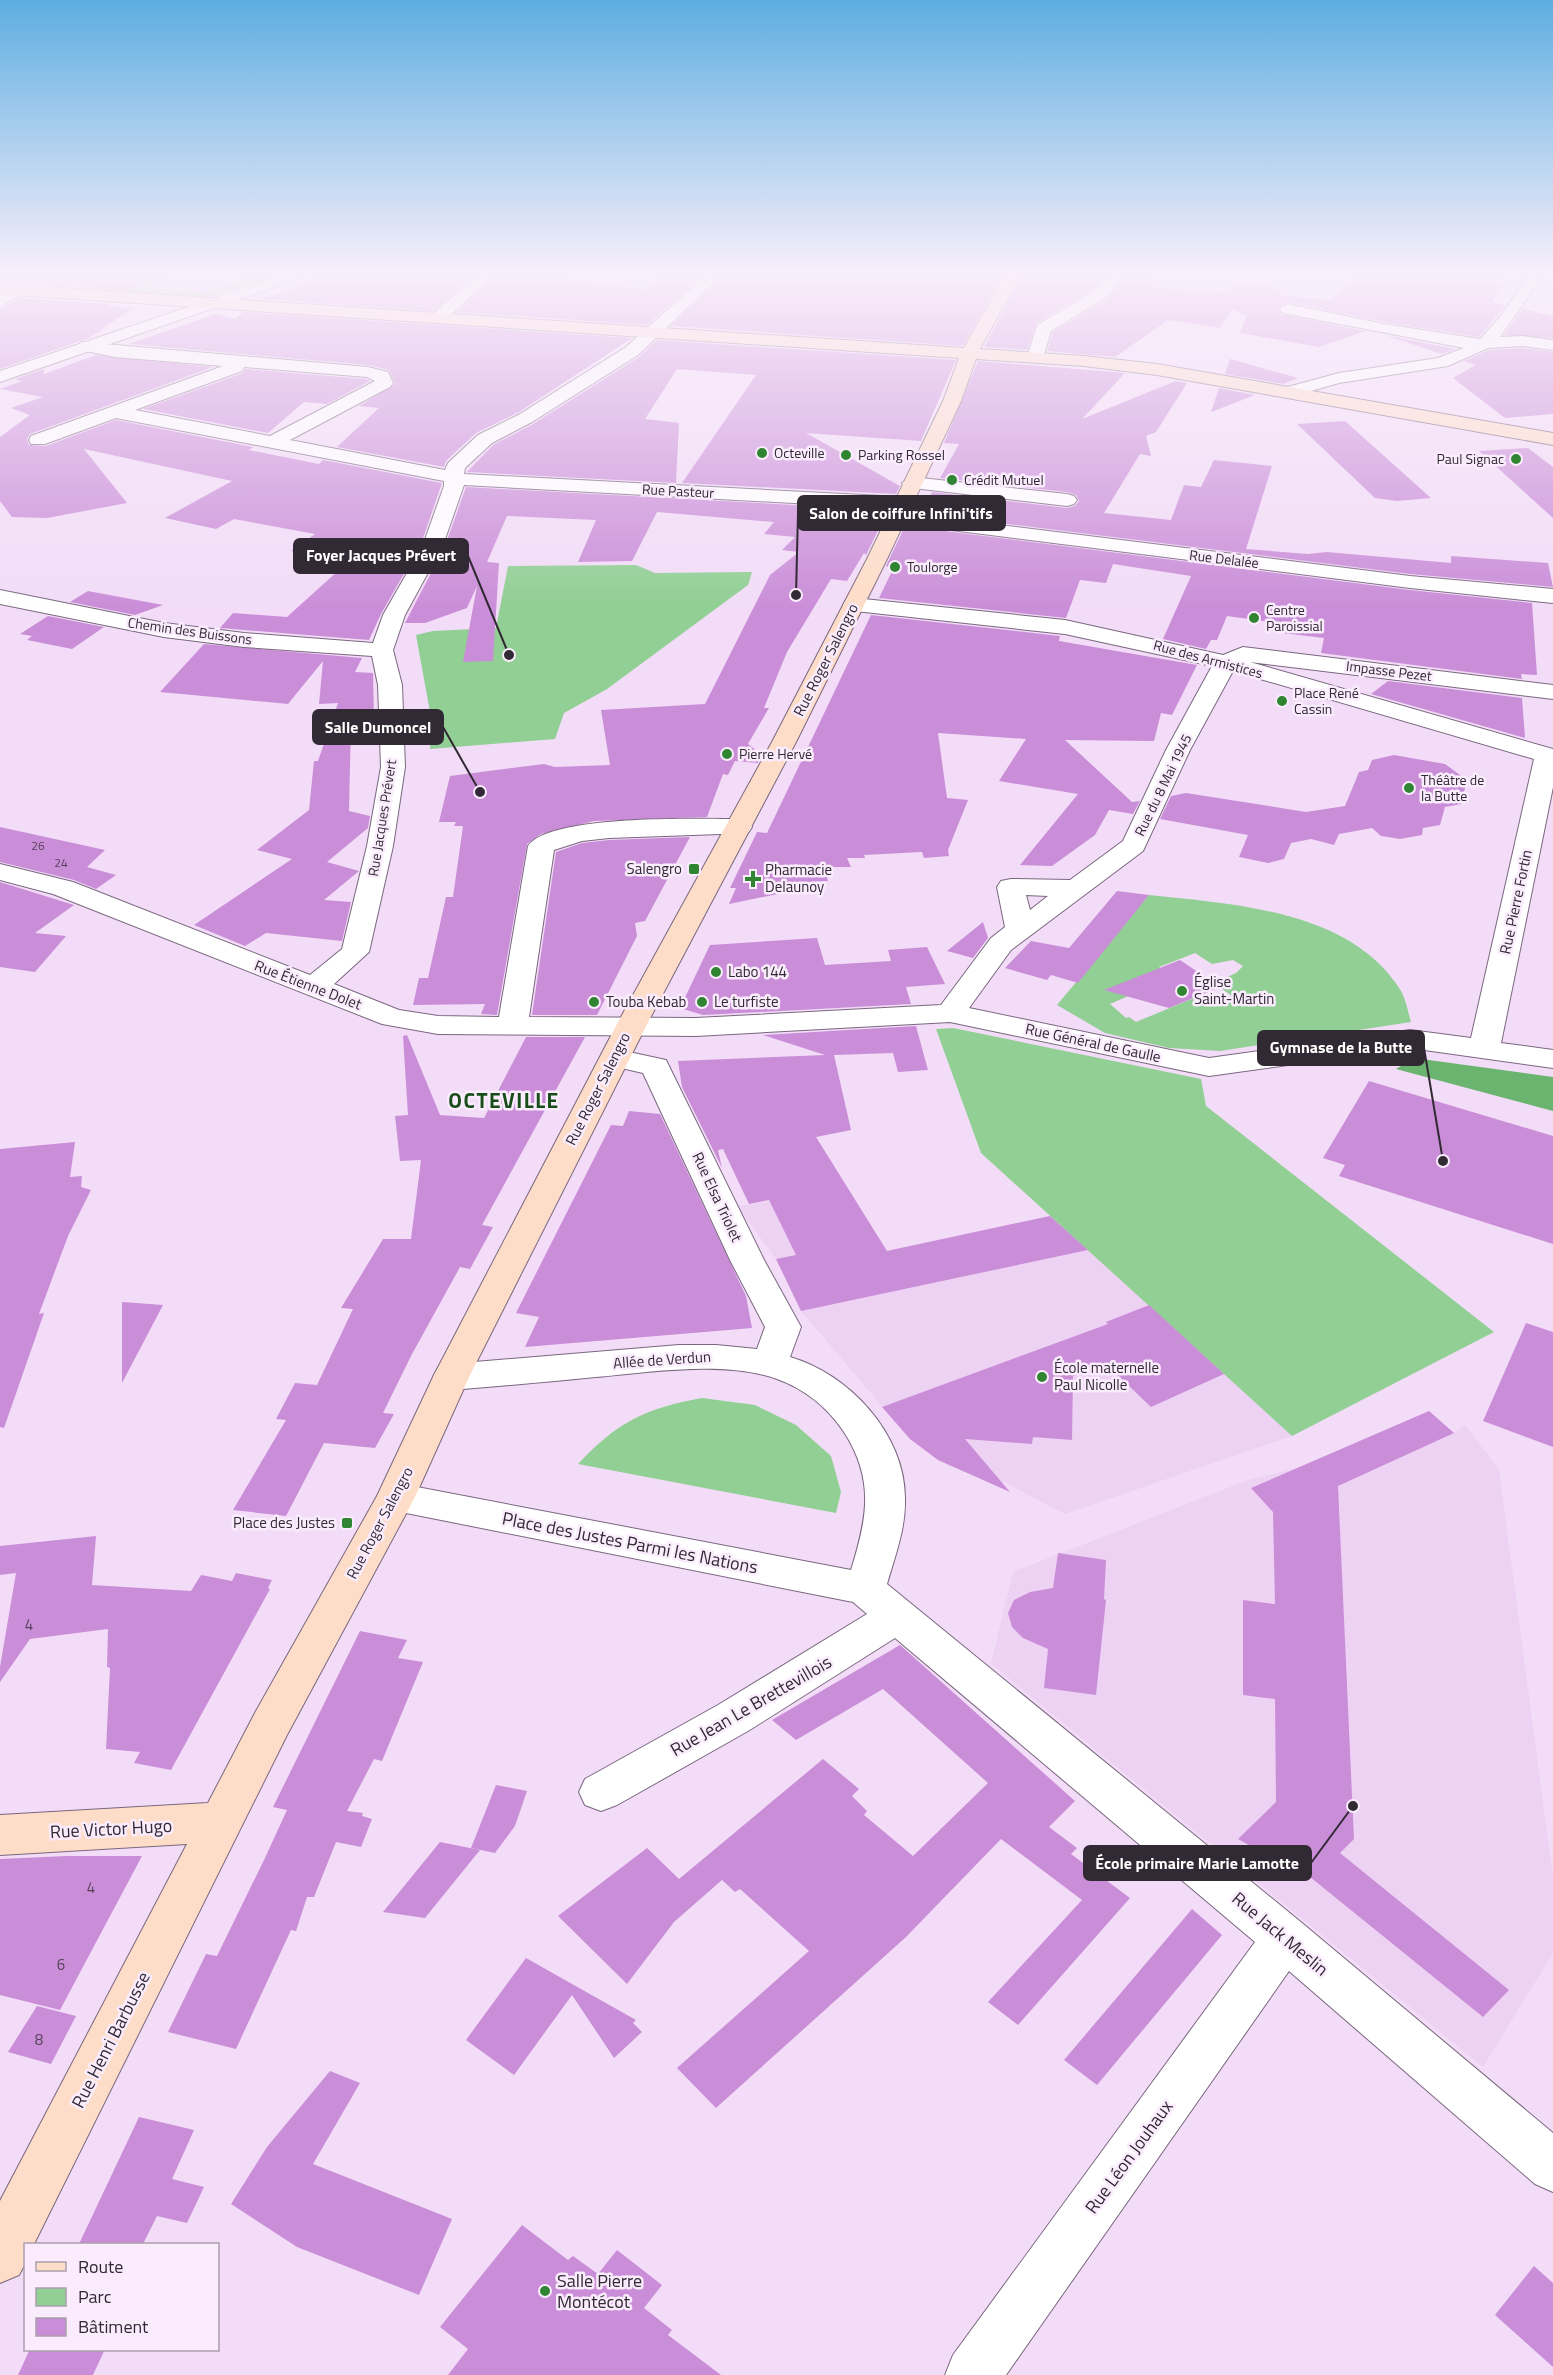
<svg xmlns="http://www.w3.org/2000/svg" width="1553" height="2375" font-family="'Titillium Web',sans-serif">
<rect width="100%" height="100%" fill="#f2dcf7"/>
<g fill="#eed2f4">
<path d="M0,276H276L206,297L0,283Z"/>
<path d="M830,1193L866,1255L1050,1216L1292,1436L1065,1514L998,1479L977,1476L949,1466L910,1439L801,1311L776,1259L737,1206Z"/>
<path d="M1429,1411L1454,1433L1465,1425L1499,1470L1553,1878V1953L1483,2067L991,1664L1013,1572L1248,1480L1302,1467Z"/>
</g>
<g fill="#91cf94" fill-rule="evenodd">
<path d="M157,276H165L148,288L207,293L251,277L263,280L206,297L97,290L144,284Z"/>
<path d="M636,565L655,573L752,572L748,585L607,689L564,713L555,739L430,749L432,723L416,635L433,631L496,628L508,566Z"/>
<path d="M1149,895C1233,904 1352,910 1401,991C1406,1000 1408,1012 1411,1022L1220,1051L1169,1048L1105,1033L1057,1005ZM1195,953L1212,964L1233,960L1243,966L1236,973L1217,982L1220,984L1218,986L1232,996L1215,1004L1201,995L1136,1022L1129,1017L1126,1018L1110,1004L1172,977L1159,967Z"/>
<path d="M953,1028L1201,1079L1206,1106L1494,1332L1292,1436L981,1153L936,1029Z"/>
<path d="M702,1398L755,1405L796,1425L831,1456L841,1492L836,1513L578,1464C617,1422 646,1408 702,1398Z"/>
</g>
<path fill="#6ab46f" d="M1414,1058L1553,1077V1111L1396,1069Z"/>
<g fill="#ca8ed8">
<path d="M0,276H153L130,290L0,282Z"/>
<path d="M326,276H473L434,311L261,299Z"/>
<path d="M495,276H541L643,289L665,276H702L647,325L457,312Z"/>
<path d="M723,276H1003L963,346L671,326Z"/>
<path d="M1022,276L1059,277L1107,276L1095,288L1036,323L1027,350L984,347Z"/>
<path d="M1128,276H1153L1149,282L1156,283L1153,287L1229,293L1236,283L1274,286L1273,289L1282,290L1279,295L1330,300L1358,276H1500L1497,282L1504,283L1492,302L1506,305L1479,337L1384,322L1288,302L1278,308L1281,314L1365,331L1319,347L1240,333L1246,316L1232,309L1220,328L1168,320L1115,357L1047,351L1053,332L1109,298Z"/>
<path d="M20,298L110,304L105,306L133,308L89,338L0,369V309Z"/>
<path d="M1523,309L1553,316V338L1504,335Z"/>
<path d="M243,312L632,338L519,412L476,433L446,461L444,467L337,447L379,408L359,406L395,384L389,370L368,365L129,344L215,314L235,319Z"/>
<path d="M1384,335L1456,349L1442,354Z"/>
<path d="M657,340L956,360L921,441L806,433L900,486L896,494L682,483L756,375L677,369L645,419L679,423L676,483L467,472L493,445L533,424L639,357Z"/>
<path d="M1522,348L1553,352V414L1505,418L1453,378L1476,365L1464,361L1489,350Z"/>
<path d="M96,355L213,367L30,434L27,439L29,445L46,446L116,420L253,447L249,450L319,464L323,460L442,483L421,544L381,614L369,640L220,628L233,613L287,617L350,560L291,551L315,534L234,519L216,529L165,518L232,481L84,449L127,503L47,518L12,517L0,501V437L30,415L11,408L43,397L0,389L22,381L15,379L44,369V374Z"/>
<path d="M1230,359L1298,378L1283,384L1225,374Z"/>
<path d="M978,361L1125,373L1082,419L1176,381L1187,383L1156,432L1146,436L1151,456L1140,454L1104,513L1171,520L1184,485L1201,487L1214,460L1272,466L1246,549L1308,554L1327,552L1451,563V556L1548,563L1553,587L1410,574L912,512L919,497L927,501L932,492L1067,508L1075,506L1079,501L1076,495L1067,492L940,478L959,444L944,443Z"/>
<path d="M245,369L366,379L370,381L327,404L304,402L268,433L143,409L243,373Z"/>
<path d="M1219,388L1255,395L1211,412Z"/>
<path d="M1345,421L1431,498L1397,501L1375,498L1297,424Z"/>
<path d="M1528,448L1553,467V518L1479,451Z"/>
<path d="M466,487L888,510L866,555L864,553L847,581L831,579L787,652L764,708H769L748,744L762,755L758,763L735,761L728,775L723,774L707,817L594,821L541,834L527,844L497,1015L481,1014L485,1004L413,1005L419,978H428L446,897H453L463,826H454L456,822H439L450,776L544,764L555,767L610,765L601,710L705,704L770,575L799,552L782,550L795,537L764,534L774,522L657,512L632,561L578,562L596,520L507,516L487,562L499,563L493,661L463,662L477,586L467,608L425,623H405L445,546Z"/>
<path d="M905,526L1410,590L1532,603L1537,675L1521,674L1522,679L1321,653L1324,638L1283,633L1285,624L1227,616L1217,640H1211L1206,649L1163,639L1191,576L1113,564L1106,583L1080,580L1066,618L879,598L893,569L886,566Z"/>
<path d="M88,591L163,605L135,615L70,602Z"/>
<path d="M871,615L1060,636L1059,641L1197,665L1172,715L1161,713L1154,741L1065,740L1132,802L1140,801L1133,814L1109,810L1095,835L1052,866L1020,865L1078,794L999,781L1026,739L938,733L947,798L968,800L948,850L949,856L924,858L922,852L864,855L865,858H847L851,867H824L828,881L805,882L807,888L729,904L736,888H730L757,832L767,833Z"/>
<path d="M48,616L104,627L72,649L27,640L32,636L20,634Z"/>
<path d="M204,644L362,658L355,672L373,673L374,720L351,721L349,811L370,816L368,828L327,862L359,871L324,900L351,902L342,941L266,933L245,946L194,925L292,859L257,850L309,810L314,761H318L338,703L319,704L323,661L288,704L160,692Z"/>
<path d="M1388,681L1522,698L1525,738L1371,694Z"/>
<path d="M1394,755L1445,764L1467,780L1461,804L1445,807L1440,825L1423,828L1422,835L1400,839L1381,836L1372,828L1339,834L1334,845L1311,839L1291,843L1284,859L1268,863L1239,857L1248,835L1160,819L1171,796L1186,793L1306,812L1345,806L1359,772L1368,770L1372,760Z"/>
<path d="M0,827L105,850L87,867L116,875L96,889L74,880L0,862Z"/>
<path d="M690,837L645,921L635,923L637,936L597,1015H532L556,852L582,843L609,840Z"/>
<path d="M0,882L74,905L35,933L66,936L35,972L0,967Z"/>
<path d="M1117,891L1149,895L1078,983L1051,975L1047,980L1005,968L1031,941L1069,948Z"/>
<path d="M983,922L988,938L973,958L947,951Z"/>
<path d="M817,938L825,965L891,961L888,950L927,947L945,984L906,987L911,1004L703,1015L680,1008L710,945Z"/>
<path d="M1180,960L1220,987L1169,1008L1104,990Z"/>
<path d="M916,1026L928,1070L898,1072L893,1053L834,1055L851,1130L816,1137L887,1251L1050,1216L1088,1250L801,1311L776,1259L796,1255L769,1200L749,1204L723,1149L718,1150L722,1168L682,1087L678,1061L825,1055L763,1035Z"/>
<path d="M407,1035L440,1115L484,1118L526,1037H585L482,1225L493,1227L470,1269L460,1267L411,1356L383,1413L394,1414L375,1448L324,1443L286,1516L233,1510L286,1420L276,1419L295,1383L317,1385L353,1309L341,1308L383,1239H411L421,1160L400,1161L395,1116L408,1115L403,1036Z"/>
<path d="M1369,1081L1553,1136V1244L1339,1176L1345,1165L1323,1158Z"/>
<path d="M629,1111L660,1114L746,1296L752,1328L525,1347L539,1317L516,1313L611,1125L623,1126Z"/>
<path d="M75,1142L70,1177L82,1176L81,1187L91,1190L68,1236L39,1314L44,1313L4,1428L0,1427V1149Z"/>
<path d="M122,1302L163,1305L122,1383Z"/>
<path d="M1149,1305L1224,1374L1151,1407L1105,1363L1073,1376L1072,1440L1033,1437L1032,1444L965,1439L1010,1492L938,1460L910,1439L882,1407L1108,1324L1106,1322Z"/>
<path d="M1526,1323L1553,1332V1447L1483,1421Z"/>
<path d="M1429,1411L1454,1433L1338,1486L1354,1839L1340,1853L1509,1990L1483,2017L1273,1847L1256,1849L1238,1839L1276,1802L1275,1699L1243,1695V1600L1275,1604L1273,1512L1251,1488Z"/>
<path d="M96,1536L92,1585L191,1591L201,1575L232,1581L236,1573L272,1580L268,1588L270,1589L171,1770L134,1763L140,1752L106,1749L110,1668L107,1667L108,1629L30,1639L0,1682V1667L16,1573L0,1575V1546Z"/>
<path d="M1058,1553L1106,1560L1104,1599L1106,1600L1096,1695L1044,1688L1048,1649L1023,1638L1012,1627L1008,1613L1014,1600L1030,1592L1053,1588Z"/>
<path d="M360,1631L407,1640L398,1658L423,1662L382,1761L374,1759L347,1811L363,1813L362,1816L372,1819L361,1847L336,1842L314,1897H307L296,1931L291,1930L236,2049L168,2032L206,1954L217,1956L264,1860L287,1810L273,1807Z"/>
<path d="M900,1645L1075,1801L1049,1827L1077,1848L1071,1854L1130,1898L1018,2025L988,2002L1082,1900L1001,1839L906,1937L716,2108L677,2068L809,1951L740,1889L735,1892L722,1880L674,1922L627,1984L558,1916L647,1848L679,1879L823,1759L859,1789L852,1796L867,1811L864,1815L913,1856L988,1783L883,1689L796,1740L772,1720Z"/>
<path d="M496,1785L527,1791L515,1826L495,1853L471,1848Z"/>
<path d="M440,1842L480,1850L425,1918L383,1912Z"/>
<path d="M66,1856H142L60,2010L0,1995V1859Z"/>
<path d="M1192,1909L1222,1935L1097,2085L1064,2060Z"/>
<path d="M526,1958L636,2020L633,2023L642,2032L614,2058L572,1995L514,2075L466,2040Z"/>
<path d="M37,2006L76,2016L51,2064L8,2052Z"/>
<path d="M330,2071L360,2083L313,2164L452,2219L419,2295L297,2247L231,2204L267,2147Z"/>
<path d="M139,2117L194,2130L172,2179L204,2187L187,2223L157,2216L143,2244H79Z"/>
<path d="M522,2225L568,2260L573,2256L598,2274L617,2250L662,2285L644,2308L672,2330L668,2335L721,2375H448L468,2349L440,2327Z"/>
<path d="M1534,2266L1553,2283V2367L1495,2315Z"/>
<path d="M30,2349H105L93,2375H18Z"/>
</g>
<g fill="none" stroke-linecap="round" stroke-linejoin="round">
<defs>
<g id="minor">
<path d="M476,276H493L443,322H431L429,319L431,316Z"/>
<path d="M705,276H721L638,355L532,422L492,443L465,468L464,474L902,497L909,499L912,503L909,507L902,509L464,485L443,545L405,615L393,650L402,685L405,767L393,846L369,952L334,984L399,1010L438,1016L499,1017L528,846C550,814 699,819 739,819L748,821L752,827L748,833L609,838L582,841L554,850L529,1017L696,1018L941,1005L991,938L1005,927L997,887L1001,881L1011,879L1070,880L1123,841L1166,750L1212,666L1065,634L846,610L843,605L846,600L854,598L1065,620L1223,655L1243,647L1553,685V699L1250,662L1553,749V787L1501,1043L1553,1050V1068L1410,1048L1209,1076L950,1022L696,1036L438,1034L382,1024L53,894L0,880V864L73,882L310,975L342,949L367,846L381,767L378,685L372,656L244,647L164,637L0,604V590L164,623L244,633L373,643L383,615L423,545L444,486V481L116,418L45,444H31L29,440L31,436L223,366L115,357L81,350L79,346L81,342L368,367L388,372L393,383L390,387L290,440L445,470L448,463L478,435L520,414L626,347ZM244,367L367,377L375,381L270,436L135,410L242,371ZM1233,671L1534,759L1471,1038L1410,1030L1209,1058L969,1008L1011,950L1143,851L1190,750ZM1026,895L1048,896L1030,910Z"/>
<path d="M1110,276H1126L1108,296L1051,331L1042,361H1030L1027,357L1037,325L1096,290Z"/>
<path d="M1528,276H1543L1500,337L1522,336L1553,340V350L1522,346L1488,348L1448,366L1339,383L1290,397L1281,392L1284,388L1339,373L1438,358L1464,348L1288,314L1282,312L1280,309L1282,306L1288,304L1384,324L1480,339L1500,317Z"/>
<path d="M17,285L25,290L23,293L0,307V295Z"/>
<path d="M912,477L1067,494L1074,496L1077,500L1074,504L1067,506L905,487L902,483Z"/>
<path d="M895,512L1410,576L1553,589V603L1410,588L888,522L885,518L888,514Z"/>
<path d="M615,1049L666,1060L764,1260L801,1327L790,1357C849,1374 905,1434 905,1498C906,1528 895,1556 887,1584L1302,1923L1553,2133V2192L1535,2184L1289,1971L1006,2375H945L953,2355L1255,1942L895,1638L748,1731L617,1805L601,1811L585,1805L579,1792L585,1779L718,1705L867,1614L853,1602L396,1511L382,1507L377,1497L382,1487L396,1483L851,1570C867,1519 875,1480 844,1432C828,1408 805,1389 777,1379C725,1360 651,1372 596,1377C548,1382 499,1386 451,1390L438,1386L433,1377L438,1368L451,1364L679,1345H716L757,1349L765,1327L730,1260L643,1073L604,1064L600,1058L604,1052Z"/>
</g>
<path id="tertiary" d="M279,276H301L298,279L0,382V371Z"/>
<path id="secondary" d="M1005,276H1020L980,349L1084,356L1157,364L1553,433V445L1157,375L1084,366L976,359L961,401L887,559L796,742L646,1026L469,1377L415,1497L287,1735L34,2244H26V2262L19,2275L0,2283V2201L187,1844L0,1855V1815L208,1803L256,1711L377,1496L433,1377L616,1026L772,742L867,559L943,401L959,358L0,294V284L964,348Z"/>
</defs>
<use href="#minor" stroke="#7a677f" stroke-width="2"/>
<use href="#tertiary" stroke="#7a677f" stroke-width="2"/>
<use href="#secondary" stroke="#7a677f" stroke-width="2"/>
<use href="#minor" fill="#fff" fill-rule="evenodd"/>
<use href="#tertiary" fill="#fff" fill-rule="evenodd"/>
<use href="#secondary" fill="#feddc8" fill-rule="evenodd"/>
</g>
<linearGradient id="sky" x2="0" y2="1"><stop stop-color="#5eaee1"/><stop offset="0.45" stop-color="#f9effb"/><stop offset="1" stop-color="#f9effb" stop-opacity="0"/></linearGradient>
<rect width="1553" height="608" fill="url(#sky)"/>
<g fill="#308533" stroke="#faecfd" stroke-width="2">
<circle cx="762" cy="453" r="6"/>
<circle cx="846" cy="455" r="6"/>
<circle cx="1516" cy="459" r="6"/>
<circle cx="952" cy="480" r="6"/>
<circle cx="895" cy="567" r="6"/>
<circle cx="1254" cy="618" r="6"/>
<circle cx="1282" cy="701" r="6"/>
<circle cx="727" cy="754" r="6"/>
<circle cx="1409" cy="788" r="6"/>
<rect x="688" y="863" width="12" height="12" rx="3"/>
<path d="M750 870h6v6h6v6h-6v6h-6v-6h-6v-6h6z"/>
<circle cx="716" cy="972" r="6"/>
<circle cx="1182" cy="991" r="6"/>
<circle cx="594" cy="1002" r="6"/>
<circle cx="702" cy="1002" r="6"/>
<circle cx="1042" cy="1377" r="6"/>
<rect x="341" y="1517" width="12" height="12" rx="3"/>
<circle cx="545" cy="2291" r="6"/>
</g>
<g text-anchor="middle" stroke-width="5" stroke-linejoin="round" paint-order="stroke">
<g font-size="12" fill="#57425c">
<text x="38" y="850">26</text>
<text x="61" y="867">24</text>
</g>
<g font-size="14" fill="#312933" stroke="#faecfd" text-anchor="start">
<text x="774" y="458">Octeville</text>
<text x="858" y="460">Parking Rossel</text>
<text x="1504" y="464" text-anchor="end">Paul Signac</text>
<text x="964" y="485">Crédit Mutuel</text>
<text x="907" y="572">Toulorge</text>
<text x="1266" y="615">Centre<tspan x="1266" dy="16">Paroissial</tspan></text>
<text x="1294" y="698">Place René<tspan x="1294" dy="16">Cassin</tspan></text>
<text x="739" y="759">Pierre Hervé</text>
<text x="1421" y="785">Théâtre de<tspan x="1421" dy="16">la Butte</tspan></text>
</g>
<g font-size="14" fill="#312933" stroke="#faecfd">
<text transform="translate(678 491) rotate(3)" y="5">Rue Pasteur</text>
<text transform="translate(1224 559) rotate(7)" y="5">Rue Delalée</text>
<text transform="translate(190 631) rotate(8)" y="5">Chemin des Buissons</text>
<text transform="translate(1208 659) rotate(15)" y="5">Rue des Armistices</text>
<text transform="translate(1389 671) rotate(7)" y="5">Impasse Pezet</text>
<text transform="translate(1163 785) rotate(-64)" y="5">Rue du 8 Mai 1945</text>
<text transform="translate(382 818) rotate(-81)" y="5">Rue Jacques Prévert</text>
</g>
<g font-size="15" fill="#312933" stroke="#faecfd">
<text transform="translate(826 660) rotate(-63)" y="5">Rue Roger Salengro</text>
<text transform="translate(1516 902) rotate(-78)" y="5">Rue Pierre Fortin</text>
<text transform="translate(308 985) rotate(21)" y="5">Rue Étienne Dolet</text>
<text transform="translate(1093 1043) rotate(12)" y="5">Rue Général de Gaulle</text>
<text transform="translate(598 1089) rotate(-63)" y="5">Rue Roger Salengro</text>
<text transform="translate(717 1197) rotate(65)" y="5">Rue Elsa Triolet</text>
<text transform="translate(662 1360) rotate(-4)" y="5">Allée de Verdun</text>
<text transform="translate(380 1523) rotate(-62)" y="5">Rue Roger Salengro</text>
</g>
<g font-size="15" fill="#312933" stroke="#faecfd" text-anchor="start">
<text x="682" y="874" text-anchor="end">Salengro</text>
<text x="765" y="875">Pharmacie<tspan x="765" dy="17">Delaunoy</tspan></text>
<text x="728" y="977">Labo 144</text>
<text x="1194" y="987">Église<tspan x="1194" dy="17">Saint-Martin</tspan></text>
<text x="606" y="1007">Touba Kebab</text>
<text x="714" y="1007">Le turfiste</text>
<text x="1054" y="1373">École maternelle<tspan x="1054" dy="17">Paul Nicolle</tspan></text>
<text x="335" y="1528" text-anchor="end">Place des Justes</text>
</g>
<g font-size="15" fill="#57425c">
<text x="29" y="1630">4</text>
<text x="91" y="1893">4</text>
<text x="61" y="1970">6</text>
<text x="39" y="2045">8</text>
</g>
<g font-size="18" fill="#312933" stroke="#faecfd">
<text transform="translate(630 1543) rotate(11)" y="6">Place des Justes Parmi les Nations</text>
<text transform="translate(751 1706) rotate(-30)" y="6">Rue Jean Le Brettevillois</text>
<text transform="translate(111 1829) rotate(-3)" y="6">Rue Victor Hugo</text>
<text transform="translate(1280 1934) rotate(40)" y="6">Rue Jack Meslin</text>
<text transform="translate(111 2040) rotate(-63)" y="6">Rue Henri Barbusse</text>
<text transform="translate(1129 2157) rotate(-54)" y="6">Rue Léon Jouhaux</text>
</g>
<g font-size="18" fill="#312933" stroke="#faecfd" text-anchor="start">
<text x="557" y="2287">Salle Pierre<tspan x="557" dy="21">Montécot</tspan></text>
</g>
<g font-size="21" font-weight="bold" letter-spacing="1.5" fill="#174d19" stroke="#faecfd">
<text x="504" y="1108">OCTEVILLE</text>
</g>
</g>
<path fill="none" stroke="#312933" stroke-width="2" d="M796 595L798 513M509 655L468 556M480 792L443 727M1443 1161L1424 1048M1353 1806L1311 1863"/>
<g fill="#312933" stroke="#faecfd" stroke-width="2">
<circle cx="796" cy="595" r="6"/>
<circle cx="509" cy="655" r="6"/>
<circle cx="480" cy="792" r="6"/>
<circle cx="1443" cy="1161" r="6"/>
<circle cx="1353" cy="1806" r="6"/>
</g>
<g fill="#312933" stroke="#312933" stroke-width="2">
<rect x="798" y="496" width="207" height="34" rx="6"/>
<rect x="294" y="539" width="174" height="34" rx="6"/>
<rect x="313" y="710" width="130" height="34" rx="6"/>
<rect x="1258" y="1031" width="166" height="34" rx="6"/>
<rect x="1084" y="1846" width="227" height="34" rx="6"/>
</g>
<g font-size="16" text-anchor="middle" font-weight="bold" fill="#fff">
<text x="901" y="519">Salon de coiffure Infini'tifs</text>
<text x="381" y="561">Foyer Jacques Prévert</text>
<text x="378" y="733">Salle Dumoncel</text>
<text x="1341" y="1053">Gymnase de la Butte</text>
<text x="1197" y="1869">École primaire Marie Lamotte</text>
</g>
<rect x="24" y="2243" width="195" height="108" fill="#faecfd" stroke="#aa9eac" stroke-width="1.5"/>
<rect x="36" y="2262" width="30" height="9" fill="#feddc8" stroke="#aa9eac" stroke-width="1.5"/>
<text x="78" y="2273" font-size="18" fill="#312933">Route</text>
<rect x="36" y="2288" width="30" height="18" fill="#91cf94" stroke="#aa9eac" stroke-width="1.5"/>
<text x="78" y="2303" font-size="18" fill="#312933">Parc</text>
<rect x="36" y="2318" width="30" height="18" fill="#ca8ed8" stroke="#aa9eac" stroke-width="1.5"/>
<text x="78" y="2333" font-size="18" fill="#312933">Bâtiment</text>
</svg>
